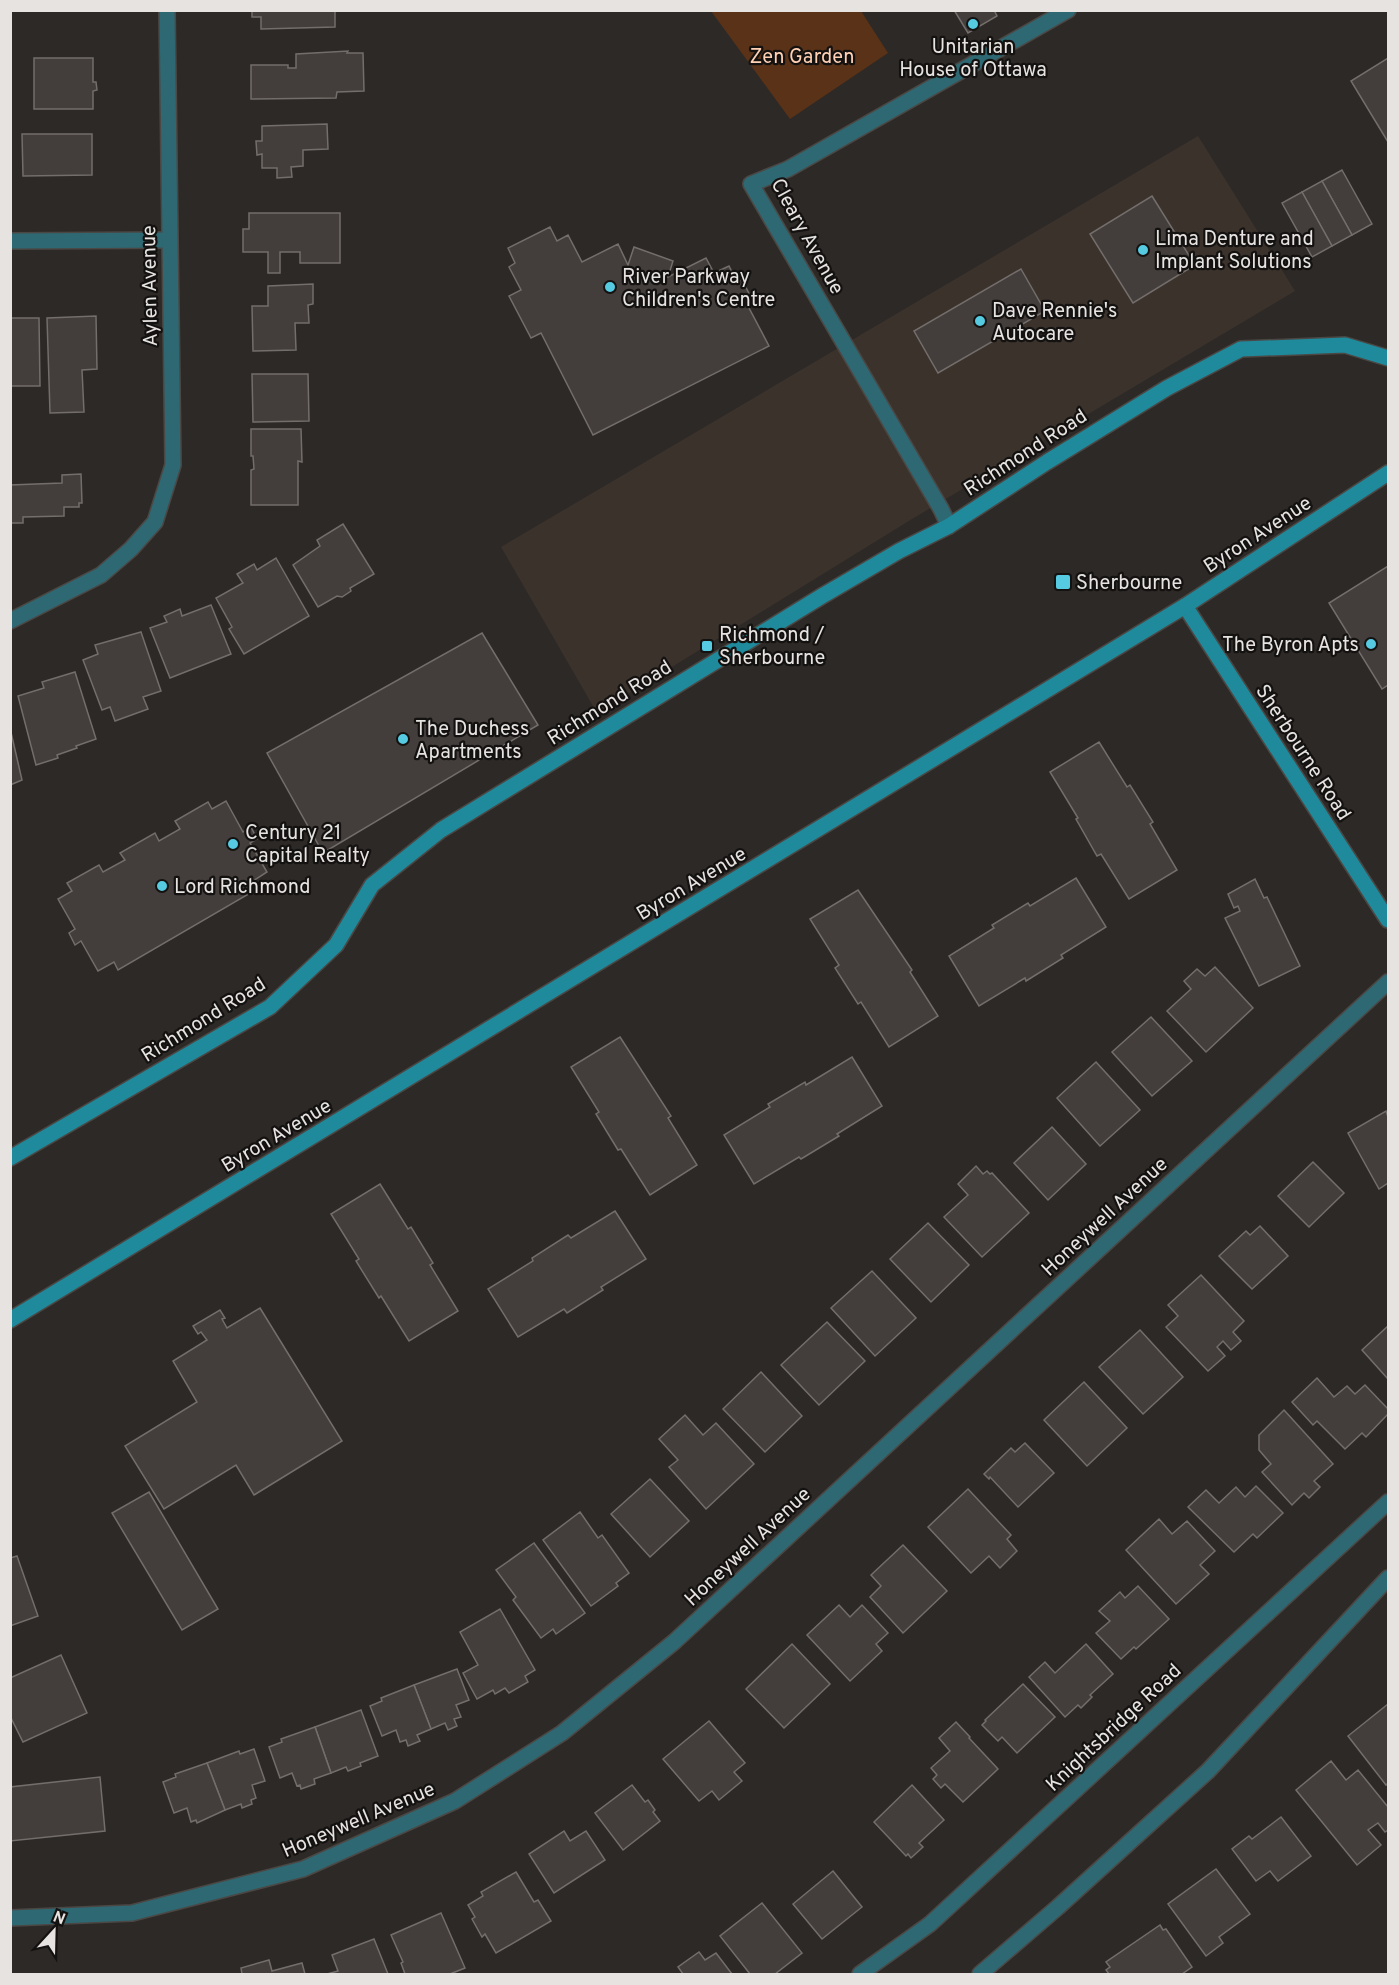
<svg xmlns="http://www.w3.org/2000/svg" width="1399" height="1985" font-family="Overpass,sans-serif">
<rect width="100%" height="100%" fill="#2d2926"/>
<path fill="#3b322c" d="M1198,136L1295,291L912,519L597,713L501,547Z"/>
<path fill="#593218" d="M711,11H861L888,53L790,119Z"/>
<g fill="#433e3b" stroke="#736e6b" stroke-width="1.5">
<path d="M252,10H335V27L261,29V17H252Z"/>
<path d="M954,10H994L997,16L968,33Z"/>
<path d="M348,51L347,53H363L364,91L337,92L336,98L251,99V65H288V68H296V54Z"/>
<path d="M34,58H93V82H96L97,90L93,91V109H34Z"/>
<path d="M1388,58V142L1351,81Z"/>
<path d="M327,124L328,149L303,150V166L291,167L292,177L277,178V168H262V154L257,155L256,141H262V126Z"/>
<path d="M22,134H92V175L23,176Z"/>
<path d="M1342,170L1372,224L1352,235L1322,181Z"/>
<path d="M1322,181L1352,235L1332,246L1302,192Z"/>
<path d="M1302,192L1332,246L1312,257L1282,203Z"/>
<path d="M1152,196L1195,265L1133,303L1090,234Z"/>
<path d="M249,213H340V263H300V252H280V273H268V252H243V229H249Z"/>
<path d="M550,227L557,241L568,235L582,262L618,244L628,265L634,247L673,261L668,277L706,258L714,273L729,266L737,282L742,280L754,303L748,306L769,346L593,435L541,333L531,338L509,296L521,290L509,267L515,263L508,248Z"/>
<path d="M1021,269L1045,311L938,373L914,331Z"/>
<path d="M313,284V304L308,305L309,323H295L296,350L253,351L252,306H268V286Z"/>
<path d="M96,316L97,369L82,370L84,412L50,413L47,318Z"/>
<path d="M10,318H39L40,386H10Z"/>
<path d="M252,374H308L309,421L253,422Z"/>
<path d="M251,429H301L302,462L298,461V505H251V470L254,469L253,456H251Z"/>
<path d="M81,474L82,503H79V507H64V516L23,517V523H10V485L62,483V475Z"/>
<path d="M343,524L374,574L350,588L351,591L342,597L337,596L318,607L293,565L320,546L317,540Z"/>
<path d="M276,558L309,616L244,654L229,629L232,627L216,598L243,583L237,574L254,564L257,570Z"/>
<path d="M1388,566V685L1382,689L1329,603Z"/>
<path d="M211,605L231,654L170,678L150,628L167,622L164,616L180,609L182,616Z"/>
<path d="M141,632L161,691L143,697L148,709L115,721L110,707L102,710L83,660L98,654L95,645Z"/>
<path d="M482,633L538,725L323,853L267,753Z"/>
<path d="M75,672L96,739L76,746L77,748L57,755L58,758L36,765L18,696L44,688L42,682Z"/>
<path d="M10,728L22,780L10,785Z"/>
<path d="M1099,742L1127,787L1130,785L1153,822L1150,824L1177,870L1129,899L1101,854L1097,856L1076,819L1078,818L1050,772Z"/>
<path d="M226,801L243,832L251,827L257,839L250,843L267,872L253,881L257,889L118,970L114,962L98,971L81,941L75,945L69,933L75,929L58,899L72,891L67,883L99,865L103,872L125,860L120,853L155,833L159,841L180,829L175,821L208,802L212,809Z"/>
<path d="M1076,878L1106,927L1061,955L1063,958L1026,981L1025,978L979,1006L949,956L994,928L992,925L1028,903L1030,906Z"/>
<path d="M1255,879L1264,898L1267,897L1300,966L1259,986L1225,918L1240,911L1238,906L1234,908L1228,894Z"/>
<path d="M858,890L912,970L910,972L938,1016L889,1047L861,1002L858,1004L835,968L839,965L810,919Z"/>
<path d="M1215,967L1253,1008L1206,1052L1167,1011L1191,989L1184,981L1197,969L1205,976Z"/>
<path d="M1151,1017L1192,1061L1152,1096L1112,1052Z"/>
<path d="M620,1037L671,1116L668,1118L697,1165L650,1195L621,1149L618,1150L596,1114L599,1112L571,1067Z"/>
<path d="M852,1057L882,1106L837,1134L839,1136L801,1159L799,1157L754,1184L724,1135L770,1107L768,1104L805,1082L806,1085Z"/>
<path d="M1096,1062L1140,1110L1100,1146L1057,1098Z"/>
<path d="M1386,1111L1388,1117V1183L1379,1189L1348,1133Z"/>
<path d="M1052,1127L1086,1164L1048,1200L1014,1163Z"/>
<path d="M1313,1162L1344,1193L1309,1227L1278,1196Z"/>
<path d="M976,1166L983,1174L987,1171L990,1174L992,1173L1029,1213L982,1257L944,1217L968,1195L958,1184Z"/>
<path d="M380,1184L408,1229L411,1227L433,1263L430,1265L458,1311L409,1341L381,1296L379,1298L356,1261L359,1259L331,1214Z"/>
<path d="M615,1211L646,1259L601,1287L603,1290L567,1313L564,1309L518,1337L488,1289L533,1261L532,1258L568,1235L571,1238Z"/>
<path d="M928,1223L969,1265L931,1302L890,1259Z"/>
<path d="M1260,1226L1288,1256L1252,1289L1219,1256L1246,1231L1250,1235Z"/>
<path d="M872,1271L916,1318L875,1356L831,1308Z"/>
<path d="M1201,1275L1244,1321L1233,1332L1241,1341L1231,1350L1223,1341L1217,1347L1225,1356L1208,1371L1166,1327L1178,1316L1168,1305Z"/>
<path d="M260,1308L342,1441L254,1495L236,1465L164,1509L125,1446L197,1402L173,1361L207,1340L201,1332L198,1334L193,1326L220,1310L225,1318L222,1319L227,1328Z"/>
<path d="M827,1322L865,1361L819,1405L781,1365Z"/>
<path d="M1388,1326V1379L1362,1350Z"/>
<path d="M1140,1330L1183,1377L1143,1414L1099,1367Z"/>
<path d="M761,1372L802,1416L765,1452L723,1409Z"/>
<path d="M1317,1378L1334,1397L1347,1386L1355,1394L1365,1385L1388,1409V1414L1366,1437L1362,1433L1345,1449L1317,1421L1313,1425L1292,1402Z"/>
<path d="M1084,1382L1127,1428L1087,1466L1044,1420Z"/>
<path d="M1284,1410L1333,1464L1314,1481L1320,1487L1309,1498L1304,1493L1292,1505L1262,1472L1271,1464L1259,1450V1435Z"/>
<path d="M685,1415L703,1435L716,1423L754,1464L706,1509L669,1467L678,1460L659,1439Z"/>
<path d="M1025,1443L1054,1473L1018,1507L990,1477L989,1479L984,1474L1011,1448L1015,1452Z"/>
<path d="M650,1479L689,1521L650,1557L611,1514Z"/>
<path d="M1256,1486L1283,1513L1257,1538L1253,1534L1234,1552L1188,1507L1206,1490L1219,1503L1236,1487L1245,1497Z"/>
<path d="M968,1489L1011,1535L1007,1539L1017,1551L1000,1568L989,1556L971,1573L928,1527Z"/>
<path d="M149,1492L218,1609L182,1630L112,1513Z"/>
<path d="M580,1512L598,1538L602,1535L629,1573L616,1583L618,1586L591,1606L543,1540Z"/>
<path d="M1159,1519L1172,1534L1187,1521L1215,1551L1200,1565L1209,1574L1176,1604L1126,1550Z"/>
<path d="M534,1543L585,1613L556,1634L553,1629L541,1638L513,1600L516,1597L496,1570Z"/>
<path d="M903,1545L947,1591L903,1633L870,1597L881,1586L871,1575Z"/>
<path d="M17,1556L38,1616L10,1626V1558Z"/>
<path d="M1138,1586L1169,1619L1136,1649L1134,1647L1121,1659L1096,1633L1110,1621L1099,1611L1120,1592L1125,1598Z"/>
<path d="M839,1605L850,1617L862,1605L888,1633L876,1644L882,1651L850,1681L807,1635Z"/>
<path d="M500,1609L535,1670L525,1676L528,1682L509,1693L505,1688L495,1694L493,1690L477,1699L463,1673L478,1665L460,1632Z"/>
<path d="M792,1644L830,1684L784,1728L746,1689Z"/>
<path d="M1086,1644L1113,1674L1090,1695L1092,1697L1081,1708L1078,1705L1065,1717L1029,1677L1045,1662L1055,1673Z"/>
<path d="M61,1655L87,1713L23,1742L10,1716V1678Z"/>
<path d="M457,1669L469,1700L456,1705L461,1717L454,1719L457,1726L448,1730L445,1723L431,1729L414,1685Z"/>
<path d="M1023,1684L1055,1717L1017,1753L1002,1737L998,1741L982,1725L986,1721L985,1720Z"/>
<path d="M414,1685L431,1729L417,1735L420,1741L408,1746L406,1740L400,1742L396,1730L382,1736L370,1706L382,1701L381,1698Z"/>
<path d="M1388,1704V1783L1386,1785L1348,1736Z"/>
<path d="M361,1710L378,1756L360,1763L361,1766L348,1771L346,1767L331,1773L315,1727Z"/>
<path d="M709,1721L745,1763L734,1772L742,1781L719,1800L712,1791L699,1801L663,1759Z"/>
<path d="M956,1722L970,1737L969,1738L998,1769L963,1802L945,1784L941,1788L933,1779L937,1775L931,1768L950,1751L939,1738Z"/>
<path d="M315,1727L331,1773L314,1779L315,1784L301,1789L300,1785L297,1786L292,1773L280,1778L269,1747L282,1742L281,1739Z"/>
<path d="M254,1749L265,1781L252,1785L256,1798L251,1800L252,1804L242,1808L241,1804L225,1810L207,1763L239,1751L240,1754Z"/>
<path d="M1331,1761L1346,1780L1358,1770L1388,1807V1830L1385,1832L1378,1823L1368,1830L1381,1845L1357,1865L1296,1790Z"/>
<path d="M207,1763L225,1810L197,1823L196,1820L191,1822L187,1808L174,1813L163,1782L176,1777L175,1774Z"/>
<path d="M100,1777L105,1831L10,1841V1787Z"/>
<path d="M632,1785L645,1802L648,1800L655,1810L653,1812L660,1821L623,1850L595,1813Z"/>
<path d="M912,1785L944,1820L919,1843L923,1847L911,1858L908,1854L906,1856L874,1822Z"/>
<path d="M1281,1817L1311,1856L1278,1881L1270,1871L1256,1881L1232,1849L1249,1836L1252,1839Z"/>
<path d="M564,1831L570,1841L586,1831L605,1860L554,1893L529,1854Z"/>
<path d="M1216,1869L1250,1914L1219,1937L1223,1943L1206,1956L1168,1904Z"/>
<path d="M833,1871L862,1907L822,1939L793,1904Z"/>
<path d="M516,1872L534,1902L538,1900L551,1921L496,1953L485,1934L482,1937L472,1919L475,1917L468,1905L483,1896L481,1892Z"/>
<path d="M762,1903L802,1953L775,1974H750L720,1936Z"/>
<path d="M441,1913L465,1968L450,1974H405L401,1963L403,1962L391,1935Z"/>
<path d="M1160,1925L1163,1930L1166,1929L1192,1967L1182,1974H1109L1106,1970L1110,1967L1106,1962Z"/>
<path d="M374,1939L388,1974H327L338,1971L332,1955Z"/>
<path d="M699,1952L705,1960L716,1953L732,1974H683L678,1967Z"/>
<path d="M269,1960L272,1971L302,1963L305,1974H242L241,1968Z"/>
</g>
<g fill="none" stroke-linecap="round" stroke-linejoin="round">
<defs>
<g id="street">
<path d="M10,241L169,240"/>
<path d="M949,526L941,509L751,184L788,169L1068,10"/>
<path d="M10,621L101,575L131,549L155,522L173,465L167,10"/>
<path d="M10,1918L132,1913L303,1869L455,1801L562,1733L674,1642L1388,982"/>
<path d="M860,1974L930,1924L1388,1502"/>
<path d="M980,1974L1058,1907L1208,1771L1388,1578"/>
</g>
<g id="secondary">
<path d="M1185,606L1388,920"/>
<path d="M10,1158L270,1007L336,945L372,885L441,830L822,596L899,551L949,526L1047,462L1167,388L1241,349L1345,345L1388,358"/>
<path d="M10,1320L1185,606L1388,473"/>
</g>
</defs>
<use href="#street" stroke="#4b4744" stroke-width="18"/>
<use href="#secondary" stroke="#4b4744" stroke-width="18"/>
<use href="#street" stroke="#2e6873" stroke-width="15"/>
<use href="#secondary" stroke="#1e8a9c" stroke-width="15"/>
</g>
<g fill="#55cae0" stroke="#141211" stroke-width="2">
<circle cx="973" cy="24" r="6"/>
<circle cx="1143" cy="250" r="6"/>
<circle cx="610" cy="287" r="6"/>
<circle cx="980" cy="321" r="6"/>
<rect x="1055" y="574" width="16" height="16" rx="3"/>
<circle cx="1371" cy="644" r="6"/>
<rect x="701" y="640" width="12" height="12" rx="3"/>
<circle cx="403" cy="739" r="6"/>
<circle cx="233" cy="844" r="6"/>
<circle cx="162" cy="886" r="6"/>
</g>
<g text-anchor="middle" stroke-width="4.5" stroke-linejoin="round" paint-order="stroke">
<g font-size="20" fill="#e6e3e1" stroke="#141211" text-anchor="start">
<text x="973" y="53" text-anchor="middle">Unitarian<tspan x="973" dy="23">House of Ottawa</tspan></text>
<text x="1155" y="245">Lima Denture and<tspan x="1155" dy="23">Implant Solutions</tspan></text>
<text x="622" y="283">River Parkway<tspan x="622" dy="23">Children's Centre</tspan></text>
<text x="992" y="317">Dave Rennie's<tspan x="992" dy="23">Autocare</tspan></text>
<text x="1076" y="589">Sherbourne</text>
<text x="719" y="641">Richmond /<tspan x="719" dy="23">Sherbourne</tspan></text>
<text x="1359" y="651" text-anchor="end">The Byron Apts</text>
<text x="415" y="735">The Duchess<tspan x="415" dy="23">Apartments</tspan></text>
<text x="245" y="839">Century 21<tspan x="245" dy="23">Capital Realty</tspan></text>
<text x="174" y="893">Lord Richmond</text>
</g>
<g font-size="20" fill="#ffd0b3" stroke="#141211">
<text x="802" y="63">Zen Garden</text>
</g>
<g font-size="20" fill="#e6e3e1" stroke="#141211">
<text transform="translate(808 236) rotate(61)" y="7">Cleary Avenue</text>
<text transform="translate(149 286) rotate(-91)" y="7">Aylen Avenue</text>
<text transform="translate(1025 452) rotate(-33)" y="7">Richmond Road</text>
<text transform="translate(1257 534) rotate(-33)" y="7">Byron Avenue</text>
<text transform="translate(609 702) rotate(-32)" y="7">Richmond Road</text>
<text transform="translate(1304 752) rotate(57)" y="7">Sherbourne Road</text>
<text transform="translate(691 883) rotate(-31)" y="7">Byron Avenue</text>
<text transform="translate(203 1019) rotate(-32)" y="7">Richmond Road</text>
<text transform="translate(276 1135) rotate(-31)" y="7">Byron Avenue</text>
<text transform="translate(1104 1216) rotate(-43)" y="7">Honeywell Avenue</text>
<text transform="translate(747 1546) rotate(-43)" y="7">Honeywell Avenue</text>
<text transform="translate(1113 1727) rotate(-43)" y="7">Knightsbridge Road</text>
<text transform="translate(358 1819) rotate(-23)" y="7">Honeywell Avenue</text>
</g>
</g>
<rect width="1399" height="1985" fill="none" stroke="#e6e3e1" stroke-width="24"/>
<g transform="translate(54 1931) rotate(22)" stroke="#141211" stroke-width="4.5" paint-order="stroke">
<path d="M0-4.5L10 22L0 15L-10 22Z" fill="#e6e3e1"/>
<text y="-9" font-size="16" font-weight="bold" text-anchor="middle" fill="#e6e3e1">N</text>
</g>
</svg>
